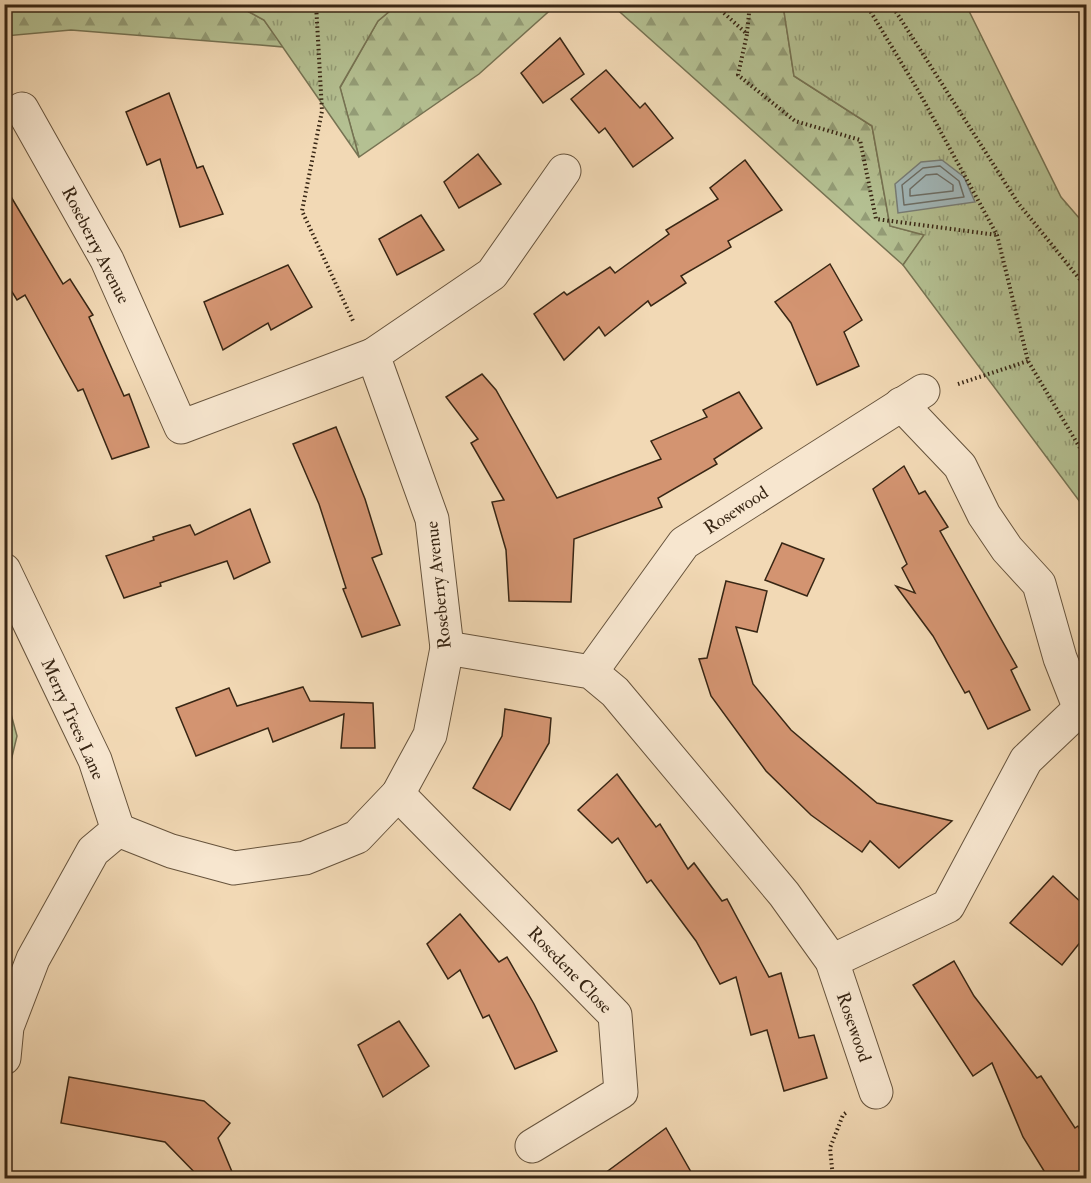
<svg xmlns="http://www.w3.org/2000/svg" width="1091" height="1183" font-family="'IM FELL Double Pica',serif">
<defs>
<pattern id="forest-firs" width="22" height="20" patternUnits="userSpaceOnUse" patternTransform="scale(1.5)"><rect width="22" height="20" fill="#b4c092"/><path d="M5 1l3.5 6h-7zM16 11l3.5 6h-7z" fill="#939c76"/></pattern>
<pattern id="park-tufts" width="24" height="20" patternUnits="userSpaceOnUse" patternTransform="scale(1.5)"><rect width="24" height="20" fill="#b4c092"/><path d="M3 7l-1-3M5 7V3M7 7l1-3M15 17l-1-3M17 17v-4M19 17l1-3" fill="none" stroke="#939c76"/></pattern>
</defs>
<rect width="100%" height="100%" fill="#f2d9b5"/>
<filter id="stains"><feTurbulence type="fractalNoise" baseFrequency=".00333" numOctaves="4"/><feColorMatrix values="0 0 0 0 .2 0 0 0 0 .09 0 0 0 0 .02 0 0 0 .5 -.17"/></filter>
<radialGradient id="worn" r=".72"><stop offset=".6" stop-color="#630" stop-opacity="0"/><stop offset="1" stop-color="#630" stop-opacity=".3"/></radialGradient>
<g fill="url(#forest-firs)" stroke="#767353" stroke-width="1.5">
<path d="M5,5H236L264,20L284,47L71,30L5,36Z"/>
<path d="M397,5H556L479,74L359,157L340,88L378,21Z"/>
<path d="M612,5H783L794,76L872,126L890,226L925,235L903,265Z"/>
<path d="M5,692L17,736L5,786Z"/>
</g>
<g fill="url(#park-tufts)" stroke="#767353" stroke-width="1.5">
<path d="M214,5H397L378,21L340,87L359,157L264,20L236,5Z"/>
<path d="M783,5H966L1061,197L1086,226V510L903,265L924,235L890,226L872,126L794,76Z"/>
</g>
<path fill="#a1b7b9" stroke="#777d77" stroke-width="1.5" d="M942,160L964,177L975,202L898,213L895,184L921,162Z"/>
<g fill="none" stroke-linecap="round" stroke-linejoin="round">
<g stroke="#6c6e66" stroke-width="1.5">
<path d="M940,166L959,181L964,197L904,205L902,185L923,168Z"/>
<path d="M937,174L953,185V191L910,196V189L926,175Z"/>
</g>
</g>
<g fill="#d39471" stroke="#382614" stroke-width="1.5">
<path d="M560,38L584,74L543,103L521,73Z"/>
<path d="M606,70L640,108L645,103L673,138L633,167L605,128L599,133L571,99Z"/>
<path d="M169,93L197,168L203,166L223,214L180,227L160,159L147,165L126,112Z"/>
<path d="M478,154L501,184L459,208L444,182Z"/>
<path d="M745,160L782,210L728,241L731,247L681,276L686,283L651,306L648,301L605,336L599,327L564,360L534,314L564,292L567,295L610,267L615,273L669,234L666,230L718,199L710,188Z"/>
<path d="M4,185L63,284L70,279L93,315L89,317L124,396L129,394L149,447L112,459L83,389L78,391L25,295L17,300L4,279Z"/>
<path d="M421,215L444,250L397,275L379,239Z"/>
<path d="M830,264L862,320L844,332L859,366L817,385L791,323L775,302Z"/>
<path d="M288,265L312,307L271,330L268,323L223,350L204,302Z"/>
<path d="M482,374L496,390L557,498L661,459L651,441L707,417L703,410L739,392L762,428L714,459L717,464L658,498L662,507L574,539L571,602L509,601L506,550L492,502L504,500L471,443L478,439L446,397Z"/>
<path d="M336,427L365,499L382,554L372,558L400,625L362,637L343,589L346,588L319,504L293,444Z"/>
<path d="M904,466L919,494L925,491L948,527L940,531L1017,667L1011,670L1030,710L988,729L969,691L965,693L933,636L896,586L915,593L902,568L907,564L873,489Z"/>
<path d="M250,509L270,562L234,579L227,561L160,583L161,586L124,598L106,556L154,540L153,537L190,525L195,535Z"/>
<path d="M782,543L824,559L807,596L765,580Z"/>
<path d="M726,581L767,591L757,632L736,627L753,684L791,730L877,803L952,821L899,868L870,841L862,852L811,815L766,771L711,696L699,659L707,658Z"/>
<path d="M303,687L310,701L373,703L375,748H341L344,714L273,742L268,728L196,756L176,708L229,688L237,706Z"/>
<path d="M505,709L551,718L549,743L510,810L473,788L502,736Z"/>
<path d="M617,774L656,827L660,824L688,869L694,863L722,901L727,899L769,977L781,973L799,1038L814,1035L827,1078L784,1091L767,1030L751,1035L736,977L720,984L696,941L651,880L647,883L618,838L612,843L578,810Z"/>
<path d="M1053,876L1086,907V935L1062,965L1010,923Z"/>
<path d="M460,914L499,962L507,957L534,1004L557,1051L515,1069L489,1015L483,1018L460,970L448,979L427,944Z"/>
<path d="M954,961L974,996L1037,1078L1041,1076L1075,1128L1078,1126L1086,1142V1179H1049L1023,1137L992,1063L973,1076L913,985Z"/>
<path d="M399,1021L429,1066L383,1097L358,1045Z"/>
<path d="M69,1077L204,1101L230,1123L218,1138L235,1179H201L165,1142L61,1123Z"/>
<path d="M666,1128L695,1179H597Z"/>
</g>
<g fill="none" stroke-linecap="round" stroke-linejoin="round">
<defs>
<g id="minor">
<path d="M22,109L107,260L181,427L373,355"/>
<path d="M901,404L960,466L984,515L1007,549L1039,584L1060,658L1080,709"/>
<path d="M4,570L95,760L118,830L93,851L33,959L7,1027L4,1058"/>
<path d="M447,648L591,672L615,692L784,894L832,961L876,1092"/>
<path d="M591,672L684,543L923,391"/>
<path d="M398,794L615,1015L621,1092L532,1146"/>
<path d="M118,830L171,851L234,868L305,858L357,837L398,794L430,735L447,648L432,519L373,355L492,274L564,171"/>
<path d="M832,961L948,906L1026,760L1086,703"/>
</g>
</defs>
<use href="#minor" stroke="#66533c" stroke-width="35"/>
<g stroke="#382614" stroke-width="4" stroke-dasharray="1.5 3" stroke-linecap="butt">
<path d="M316,4L322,111L302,211L354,323"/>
<path d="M714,4L747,34L738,75L795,121L860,140L876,219L997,235"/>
<path d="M866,4L919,92L997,235L1028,361L1086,458"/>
<path d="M891,4L1018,203L1086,287"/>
<path d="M747,33L750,4"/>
<path d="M958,384L1028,361"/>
<path d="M833,1178L830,1148L843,1115L847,1112"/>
</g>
<use href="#minor" stroke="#f7e6cf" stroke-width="33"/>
</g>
<g text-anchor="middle" stroke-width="6" stroke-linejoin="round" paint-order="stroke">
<g font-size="18" fill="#382614" stroke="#f7e6cf">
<text transform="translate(96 245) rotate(63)" y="6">Roseberry Avenue</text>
<text transform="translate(736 510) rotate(-33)" y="6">Rosewood</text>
<text transform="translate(438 585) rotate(-96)" y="6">Roseberry Avenue</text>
<text transform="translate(73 719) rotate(66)" y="6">Merry Trees Lane</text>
<text transform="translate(570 970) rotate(46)" y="6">Rosedene Close</text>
<text transform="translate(854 1027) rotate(71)" y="6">Rosewood</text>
</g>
</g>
<rect width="1091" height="1183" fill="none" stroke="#f2d9b5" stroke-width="24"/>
<rect x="6" y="6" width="1079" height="1171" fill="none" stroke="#382614" stroke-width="3"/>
<rect x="12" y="12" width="1067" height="1159" fill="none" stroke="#382614" stroke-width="1.5"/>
<rect width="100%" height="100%" filter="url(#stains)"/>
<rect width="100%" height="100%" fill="url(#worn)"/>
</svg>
